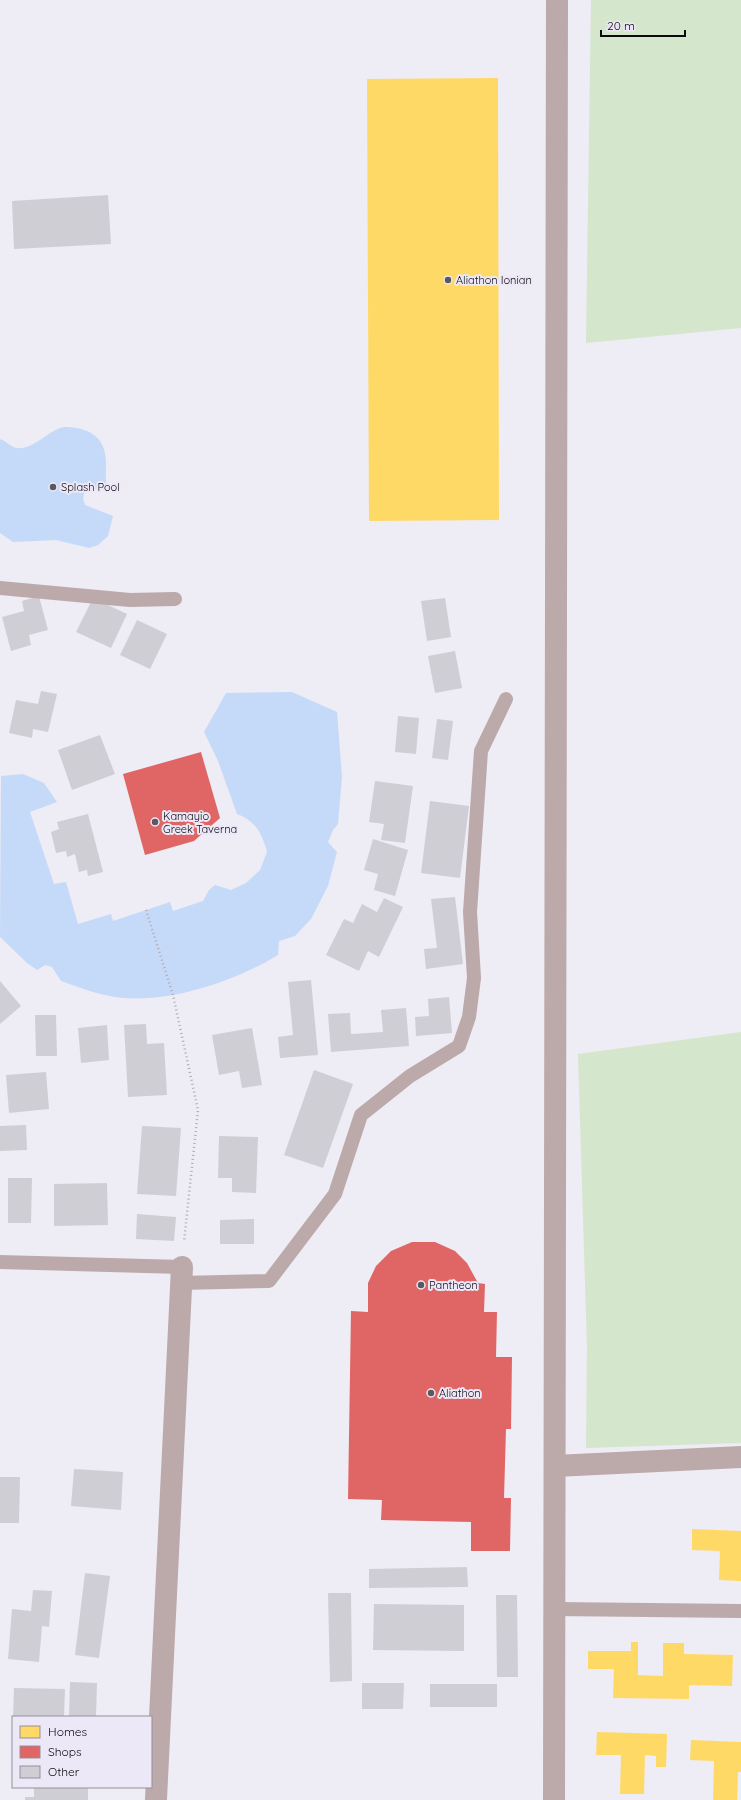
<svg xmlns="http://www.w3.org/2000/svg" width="741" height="1800" font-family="Quicksand,sans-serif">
<rect width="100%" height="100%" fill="#eeecf4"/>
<g fill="#d4e6cb">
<path d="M591,0H741V328L586,343Z"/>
<path d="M741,1032V1443L586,1448L587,1347L578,1054Z"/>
</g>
<g fill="#c5daf9">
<path d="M64,427C88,427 106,436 106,463C106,473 105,482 108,491L96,489L85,490L83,498L85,505L113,516L108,536L98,545L89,548L56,540L13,542L0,533V439C6,441 11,447 17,448C34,450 48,430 64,427Z"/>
<path d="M292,692L337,712L342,777L338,824L333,830L328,842L337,852L328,886L311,919L295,936L279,941L278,955C232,983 158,1008 105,995C90,992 76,986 61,981L52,967L45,965L37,970L27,963L0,937L1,776L23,774L44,783L57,802L30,812L54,884L66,882L78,924L111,914L113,921L170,902L173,911L203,901L209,890L215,885L231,890L246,883L260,870L267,852C262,834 256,821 237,814L218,761L204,732L226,693Z"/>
</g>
<g fill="#ffd966">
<path d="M498,78L499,520L369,521L367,79Z"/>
<path d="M692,1529L741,1531V1581L719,1580L720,1551L692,1550Z"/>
<path d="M631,1642H638V1675L663,1676V1643H684V1654L733,1655L732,1686L689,1685V1699L613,1698L614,1669H588V1651H631Z"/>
<path d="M597,1732L667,1734L666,1767H656V1756L645,1755L644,1794H620L621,1755H596Z"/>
<path d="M691,1740L741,1742V1772H738L737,1800H713L714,1761L690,1760Z"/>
</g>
<g fill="#e06666">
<path d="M201,752L220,818L194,841L145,855L123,774Z"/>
<path d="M412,1242H435L455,1251L467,1263L478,1283L485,1284L484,1312H497L496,1357H512L511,1429H506L504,1498H511L510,1551H471V1522L381,1520L382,1500L348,1499L351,1311L368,1312V1283L376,1266L391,1251Z"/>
</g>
<g fill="#d0ced5">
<path d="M108,195L111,244L14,249L12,201Z"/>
<path d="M39,596L48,630L29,635L31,645L11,651L2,617L24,611L22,601Z"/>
<path d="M93,598L127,614L111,648L76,632Z"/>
<path d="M445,598L451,637L427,641L421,601Z"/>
<path d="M137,620L167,634L150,669L120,655Z"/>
<path d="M455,651L462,688L435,693L428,656Z"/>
<path d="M41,691L57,694L48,732L33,729L32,738L9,733L16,700L38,704Z"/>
<path d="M398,716L419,718L416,754L395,752Z"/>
<path d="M437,719L453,721L448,760L432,758Z"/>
<path d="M100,735L115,774L72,790L58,750Z"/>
<path d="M375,781L413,786L405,843L381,840L384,824L369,822Z"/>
<path d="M430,801L469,806L460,878L421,873Z"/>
<path d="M88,814L103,872L88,876L87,870L79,872L75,854L67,857L66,851L56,853L51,832L59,829L57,822Z"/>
<path d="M373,839L408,850L395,896L374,890L378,874L364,870Z"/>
<path d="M455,897L463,964L426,969L424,949L437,948L431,899Z"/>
<path d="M384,898L403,907L379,957L368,951L359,971L326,955L344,919L353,923L362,904L377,912Z"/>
<path d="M311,980L318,1055L280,1058L278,1037L293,1035L288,982Z"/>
<path d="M0,981L21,1006L0,1024Z"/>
<path d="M449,997L452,1033L416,1036L415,1017L429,1016L428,999Z"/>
<path d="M406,1008L409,1046L331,1052L328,1014L350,1013L351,1034L368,1033L383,1032L381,1010Z"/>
<path d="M35,1015H56L57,1056H36Z"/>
<path d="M146,1024L147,1044L164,1043L167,1095L128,1097L124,1025Z"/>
<path d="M107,1025L109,1060L81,1063L78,1028Z"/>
<path d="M252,1028L262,1085L242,1088L239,1071L219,1075L212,1035Z"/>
<path d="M314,1070L353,1084L323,1168L284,1155Z"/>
<path d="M46,1072L49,1109L9,1113L6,1075Z"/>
<path d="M26,1125L27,1150L0,1151V1126Z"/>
<path d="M142,1126L181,1128L176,1196L137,1194Z"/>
<path d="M219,1136L258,1137L256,1193L232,1192V1178H218Z"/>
<path d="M8,1178H32L31,1223H8Z"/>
<path d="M107,1183L108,1225L54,1226V1184Z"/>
<path d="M137,1214L176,1217L174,1241L136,1239Z"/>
<path d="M254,1219V1244H220V1220Z"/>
<path d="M74,1469L123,1472L121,1510L71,1506Z"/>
<path d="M0,1477H20L19,1523H0Z"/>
<path d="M467,1567L468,1587L369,1588V1569Z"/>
<path d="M85,1573L110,1576L99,1658L75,1655Z"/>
<path d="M33,1590L52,1591L49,1627L42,1626L39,1662L8,1659L12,1609L31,1611Z"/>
<path d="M328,1593H351L352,1681L330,1682Z"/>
<path d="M496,1595H517L518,1677H497Z"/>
<path d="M374,1604L464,1605V1651L373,1650Z"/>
<path d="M70,1682L97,1683L96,1717H69Z"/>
<path d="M362,1683H404L403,1709H362Z"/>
<rect x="430" y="1684" width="67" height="23"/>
<path d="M14,1688L65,1689L64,1717H13Z"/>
<path d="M34,1787H88V1800H25V1797H34Z"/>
</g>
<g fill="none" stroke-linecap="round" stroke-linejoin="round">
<path stroke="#b3a9ad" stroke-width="2.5" stroke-dasharray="1 3" stroke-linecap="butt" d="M146,910L173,995L198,1110L184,1242"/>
<g stroke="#bca9aa" stroke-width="14">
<path d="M0,588L130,600L175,599"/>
<path d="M0,1262L182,1267"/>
<path d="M180,1283L269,1281L335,1194L361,1115L410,1076L459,1046L469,1017L474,978L470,912L481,751L506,699"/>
<path d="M554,1609L741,1611"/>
</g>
<g stroke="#bca9aa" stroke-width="22">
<path d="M555,1466L741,1457"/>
<path d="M156,1799L182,1267"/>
<path d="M554,1800L557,0"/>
</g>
</g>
<g fill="#5b595f" stroke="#ede8f7" stroke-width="1.5">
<circle cx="448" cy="280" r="4"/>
<circle cx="53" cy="487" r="4"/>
<circle cx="155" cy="822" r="4"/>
<circle cx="421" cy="1285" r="4"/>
<circle cx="431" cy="1393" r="4"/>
</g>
<g text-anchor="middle" stroke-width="4" stroke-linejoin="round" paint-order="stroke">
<g font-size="11" fill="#0c0a0f" stroke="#ede8f7" text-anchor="start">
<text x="456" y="284">Aliathon Ionian</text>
<text x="61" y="491">Splash Pool</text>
<text x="163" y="820">Kamayio<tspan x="163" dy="13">Greek Taverna</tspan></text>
<text x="429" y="1289">Pantheon</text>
<text x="439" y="1397">Aliathon</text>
</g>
</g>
<rect x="12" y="1716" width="140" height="72" fill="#ede8f7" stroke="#938f9a"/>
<rect x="20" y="1726" width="20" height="12" fill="#ffd966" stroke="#938f9a"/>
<text x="48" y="1736" font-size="12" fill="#0c0a0f">Homes</text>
<rect x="20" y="1746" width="20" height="12" fill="#e06666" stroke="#938f9a"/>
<text x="48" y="1756" font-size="12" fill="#0c0a0f">Shops</text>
<rect x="20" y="1766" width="20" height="12" fill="#d0ced5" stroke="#938f9a"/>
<text x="48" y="1776" font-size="12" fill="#0c0a0f">Other</text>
<path d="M601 30v6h84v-6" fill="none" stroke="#0c0a0f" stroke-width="2"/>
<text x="607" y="30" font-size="12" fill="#0c0a0f" stroke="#ede8f7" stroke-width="3" paint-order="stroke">20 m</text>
</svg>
